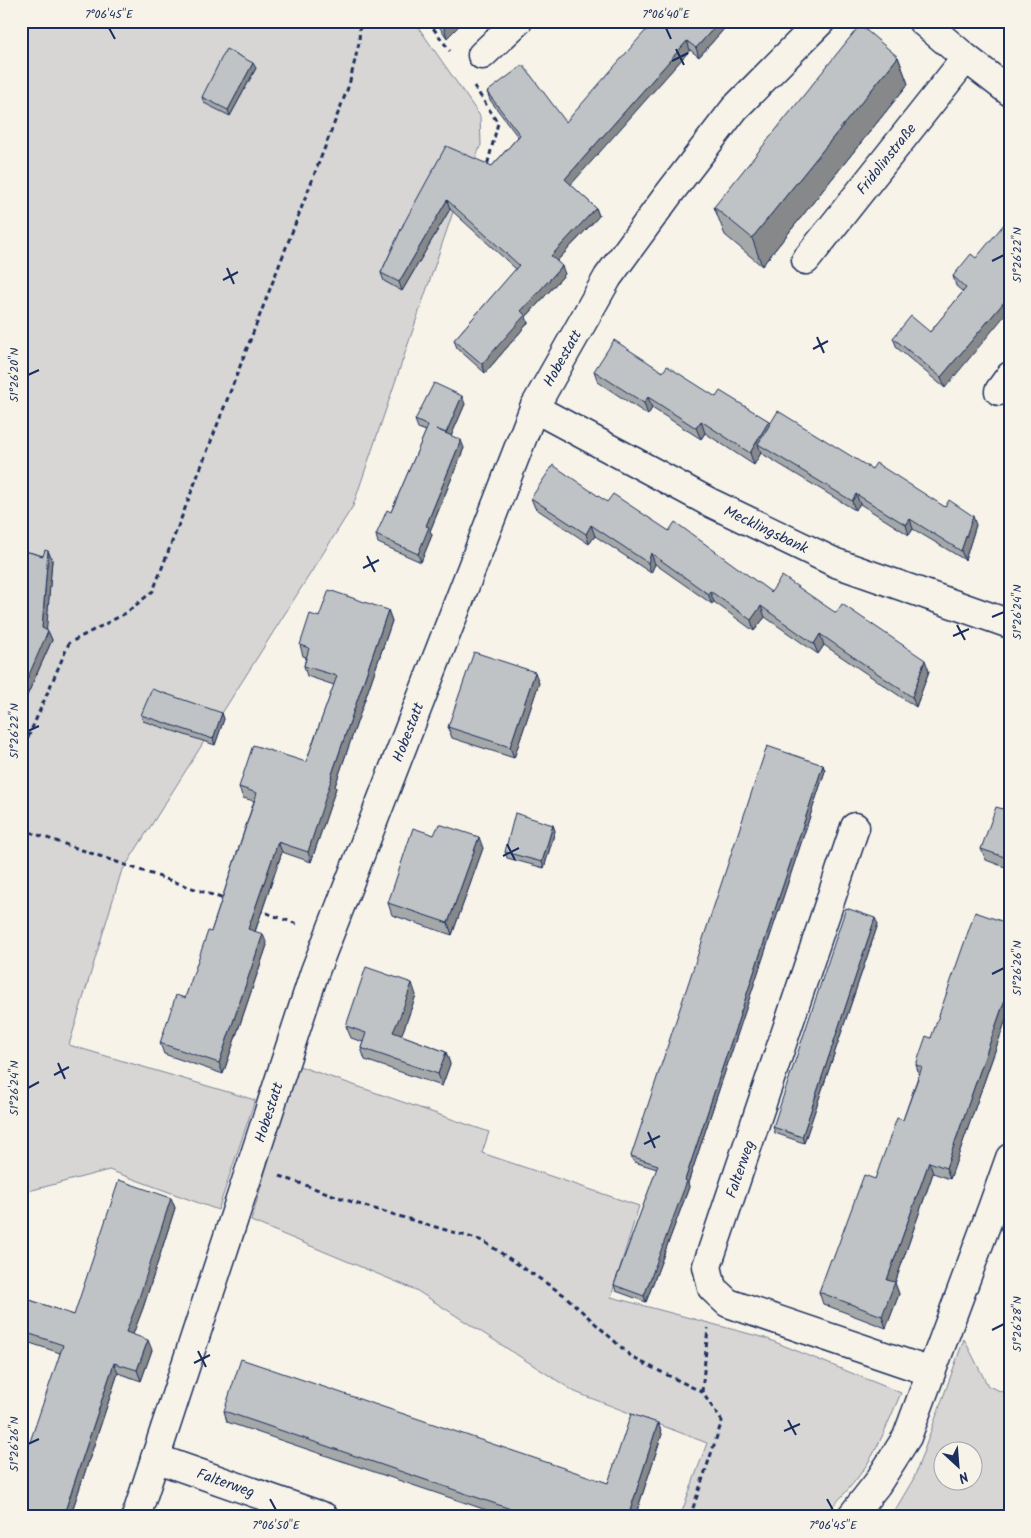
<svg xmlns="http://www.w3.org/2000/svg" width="1031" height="1538" font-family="Kalam,sans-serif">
<rect width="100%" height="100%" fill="#f7f3e8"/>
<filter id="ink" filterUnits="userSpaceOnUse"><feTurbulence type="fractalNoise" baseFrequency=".02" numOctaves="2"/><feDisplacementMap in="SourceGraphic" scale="10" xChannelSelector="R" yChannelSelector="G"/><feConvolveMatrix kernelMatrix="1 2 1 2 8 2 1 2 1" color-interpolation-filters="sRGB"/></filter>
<g filter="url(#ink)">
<g fill="#d7d6d4" stroke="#798299" fill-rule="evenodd">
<path d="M21,21H414L480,116L481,145L453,212L353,506L121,873L69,1045L255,1100L218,1210L109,1170L21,1193Z"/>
<path d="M296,1065L489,1132L482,1153L639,1206L611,1297L765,1338L901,1393C893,1411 886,1429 877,1447C864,1473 843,1497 821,1517H680L707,1443L575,1392L416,1290L251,1221Z"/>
<path d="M964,1339L988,1386L1010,1395V1517H891L914,1478ZM974,1450V1480H944V1450Z"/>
</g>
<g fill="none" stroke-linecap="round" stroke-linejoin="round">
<defs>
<g id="minor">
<path d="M922,21L966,58L1010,92"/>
<path d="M482,55L518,21"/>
<path id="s1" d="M806,260L966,58"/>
<path d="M999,391L1010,376"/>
<path id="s2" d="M534,408L709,502L836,563L1010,624"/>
<path d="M855,827L707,1266L712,1288L728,1303L931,1372"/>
<path id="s3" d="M155,1458L324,1517"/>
<path id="s4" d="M136,1517L315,971L534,408L608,277L668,195L735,108L821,21"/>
<path d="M851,1517L877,1484L907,1437L993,1206L1010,1158"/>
</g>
</defs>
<use href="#minor" stroke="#1b2f5e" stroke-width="31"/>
<g stroke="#1b2f5e" stroke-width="3" stroke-dasharray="5 4" stroke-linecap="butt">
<path d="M428,21L450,51"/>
<path d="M474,86L498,123L487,166"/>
<path d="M21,754L69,643L126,613L153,591L349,85L359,43L360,21"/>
<path d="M21,829L224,899"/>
<path d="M258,910L300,925"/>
<path d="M280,1176L358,1204L483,1241L564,1295L633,1358L702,1392L722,1421L690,1517"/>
<path d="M702,1392L708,1328"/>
</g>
<use href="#minor" stroke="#f7f3e8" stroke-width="28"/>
</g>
<g fill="#a5a8a9" stroke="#1b2f5e">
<path d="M435,21H464L447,38Z"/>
<path d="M669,21H731L699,57L690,50L570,184L596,208L599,216L557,261L565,274L526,317L528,323L485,373L457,348L454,340L516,269L450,209L402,291L384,281L381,273L404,223L492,166L518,137L490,100L487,92L566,122Z"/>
<path d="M898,57L908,84L762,266L725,235L714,207Z"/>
<path d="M256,68L230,116L204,103L202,97Z"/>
<path d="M976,258L945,388L897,348L893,338L930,332L963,292L956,286L953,276Z"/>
<path d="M594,371L663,372L716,397L769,421L770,424L872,469L945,507L976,525L965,560L913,529L909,535L860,504L855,510L761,453L754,465L705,433L701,439L652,408L648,415L598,382Z"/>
<path d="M465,404L451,436L464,448L430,531L432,535L421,562L378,543L376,535L391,512L426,431L418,428L415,420Z"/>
<path d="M531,498L607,502L669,531L771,592L836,613L929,671L916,707L824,645L818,654L765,617L754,631L714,602L712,604L655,564L651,573L595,536L589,544L535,508Z"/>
<path d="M21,550L43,556L48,551L52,560L46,630L48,631L52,640L25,700L21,699Z"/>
<path d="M388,610L392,621L335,786L336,788L311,862L282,852L255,932L267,945L223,1074L164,1054L160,1043L185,998L211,932L254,801L243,798L239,787L306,762L334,685L307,676L304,666L306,657L303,656L300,645L319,617Z"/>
<path d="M539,683L514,758L452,738L448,727Z"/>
<path d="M222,713L224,719L215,745L143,721L141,715Z"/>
<path d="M823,765L825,771L688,1183L689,1187L646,1302L616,1291L614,1285L657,1169L634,1162L631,1156Z"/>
<path d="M1010,811V869L986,860L981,849Z"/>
<path d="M553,825L555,831L544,868L507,858L505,852Z"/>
<path d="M434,835L483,848L452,935L392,915L388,903Z"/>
<path d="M878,924L804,1143L775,1133L773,1127Z"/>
<path d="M1010,924V1008L950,1179L933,1173L895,1283L899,1294L886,1328L823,1304L819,1292L833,1259L875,1179L903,1120L919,1074L916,1065L931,1038Z"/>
<path d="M416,995L405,1026L401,1035L446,1052L450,1064L442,1086L365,1060L361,1048L363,1042L351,1038L346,1026Z"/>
<path d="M171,1198L175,1208L143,1308L133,1334L152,1350L141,1381L118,1373L70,1517H21L60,1353L21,1340V1297L74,1315Z"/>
<path d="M224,1411L608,1483L658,1423L662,1434L635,1517H507L227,1422Z"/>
</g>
<g fill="#86888a" stroke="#1b2f5e">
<path d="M450,21H464L447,38L444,27Z"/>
<path d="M720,21H731L699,57L696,48Z"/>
<path d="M687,41L690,50L568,188L565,179Z"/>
<path d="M898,57L908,84L762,266L752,238Z"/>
<path d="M253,63L256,68L230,116L228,110Z"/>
<path d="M447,200L450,209L402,291L399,282Z"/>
<path d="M596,208L599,216L554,264L551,256Z"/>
<path d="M562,266L565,274L526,317L528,323L485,373L482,364L521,311Z"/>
<path d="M1010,295V309L945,388L941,377Z"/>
<path d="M462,396L465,404L449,441L446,433Z"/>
<path d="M648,397L652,408L648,415L644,403Z"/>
<path d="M701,421L705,433L701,439L696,428Z"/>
<path d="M769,421L773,432L758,444L761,453L754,465L750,453Z"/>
<path d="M461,440L464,448L430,531L432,535L421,562L418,554L426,526Z"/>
<path d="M856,494L860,504L855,510L852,501Z"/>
<path d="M973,516L976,525L965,560L961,551Z"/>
<path d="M910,519L913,529L909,535L906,525Z"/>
<path d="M591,525L595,536L589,544L586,534Z"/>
<path d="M48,551L52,560L46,637L48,631L52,640L25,700L22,691L42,628Z"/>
<path d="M651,553L655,564L651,573L648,563Z"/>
<path d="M710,591L714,602L712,604L708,594Z"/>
<path d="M761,606L765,617L754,631L751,620Z"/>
<path d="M388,610L392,621L335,786L336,788L311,862L308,852L331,777Z"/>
<path d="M820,634L824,645L818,654L814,644Z"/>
<path d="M925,660L929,671L916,707L912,697Z"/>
<path d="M535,672L539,683L514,758L510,747Z"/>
<path d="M222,713L224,719L215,745L213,739Z"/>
<path d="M823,765L825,771L688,1183L689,1187L646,1302L644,1296L685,1180Z"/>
<path d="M553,825L555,831L544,868L542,862Z"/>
<path d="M479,837L483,848L452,935L448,923Z"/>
<path d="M278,842L282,852L252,940L248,929Z"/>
<path d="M875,918L878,924L804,1143L802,1137Z"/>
<path d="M263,934L267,945L223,1074L219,1063Z"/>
<path d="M412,983L416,995L405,1026L398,1044L393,1032Z"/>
<path d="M1010,985V1008L950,1179L946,1168Z"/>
<path d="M446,1052L450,1064L442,1086L438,1074Z"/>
<path d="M929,1162L933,1173L895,1283L899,1294L886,1328L882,1316L887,1280Z"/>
<path d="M171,1198L175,1208L143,1308L130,1342L126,1332Z"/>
<path d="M148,1340L152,1350L141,1381L137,1370Z"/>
<path d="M114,1363L118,1373L70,1517H63Z"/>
<path d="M658,1423L662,1434L635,1517H628Z"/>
</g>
<g fill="#c0c3c5" stroke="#1b2f5e">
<path d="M439,21H450L444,27Z"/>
<path d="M654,21H665L667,23L669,21H720L696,48L687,41L565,179L596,208L551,256L562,266L521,311L525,315L482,364L454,340L519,265L447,200L399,282L381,273L404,223L446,146L492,166L520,135L487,92L523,65L566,122Z"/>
<path d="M860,25L898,57L752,238L714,207Z"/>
<path d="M226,49L253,63L228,110L202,97Z"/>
<path d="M1010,217V295L941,377L893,338L911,316L930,332L966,288L953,276L971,254L976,258Z"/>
<path d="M614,340L663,372L667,366L716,397L720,391L769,421L750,453L701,421L696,428L648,397L644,403L594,371Z"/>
<path d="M434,383L462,396L446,433L436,429L461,440L426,526L429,527L418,554L376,535L387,510L391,512L428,426L415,420Z"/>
<path d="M778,411L872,469L876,463L945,507L949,500L973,516L961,551L910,519L906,525L856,494L852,501L758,444Z"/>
<path d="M553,465L607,502L613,494L669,531L675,522L771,592L782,576L836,613L842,604L925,660L912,697L820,634L814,644L761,606L751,620L710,591L708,594L651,553L648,563L591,525L586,534L531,498Z"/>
<path d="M21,550L43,556L45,550L48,551L42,628L48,631L22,691Z"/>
<path d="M329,590L388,610L331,777H332L308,852L278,842L248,929L263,934L219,1063L160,1043L176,995L185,998L208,931L211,932L257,793L239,787L253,745L306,762L337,676L304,666L309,648L300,645L310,614L319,617Z"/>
<path d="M474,652L535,672L510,747L448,727Z"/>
<path d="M152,689L222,713L213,739L141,715Z"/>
<path d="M767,746L823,765L685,1180L687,1181L644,1296L614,1285L658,1165L631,1156Z"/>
<path d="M996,807L1010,811V859L981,849Z"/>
<path d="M515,813L553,825L542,862L505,852Z"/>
<path d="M439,824L479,837L448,923L388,903L413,828L434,835Z"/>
<path d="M846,908L875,918L802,1137L773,1127Z"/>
<path d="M975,912L1010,924V985L946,1168L929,1162L887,1280L895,1282L882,1316L819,1292L831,1259H833L864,1175L875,1179L897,1118L903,1120L922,1067L916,1065L926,1036L931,1038Z"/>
<path d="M366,967L412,983L401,1014L393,1032L446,1052L438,1074L361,1048L366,1033L346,1026Z"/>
<path d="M119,1180L171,1198L139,1298L126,1332L148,1340L137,1370L114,1363L63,1517H21V1468L63,1345L21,1331V1297L74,1315Z"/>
<path d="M241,1359L608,1483L631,1414L658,1423L628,1517H534L224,1411Z"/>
</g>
</g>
<path fill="none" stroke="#1b2f5e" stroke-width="2" d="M109,28L115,39M666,28L671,39M676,49L684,65M672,61L688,53M992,261L1004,255M227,268L234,284M223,280L238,272M817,337L824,353M813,349L828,341M28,375L39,370M367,556L375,572M363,568L379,560M992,617L1004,612M957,625L965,640M953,636L969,629M28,731L39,726M507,844L515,860M503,856L519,848M992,974L1004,968M58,1063L65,1079M54,1075L69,1067M28,1088L39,1082M648,1132L655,1148M644,1144L660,1136M992,1330L1004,1324M198,1351L206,1367M194,1363L210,1355M788,1420L796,1435M784,1431L800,1424M28,1444L39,1439M270,1499L276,1510M827,1499L833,1510"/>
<g text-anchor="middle" stroke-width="5" stroke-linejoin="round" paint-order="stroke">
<g font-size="15" fill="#1b2f5e" stroke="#f7f3e8">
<text dy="5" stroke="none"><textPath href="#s1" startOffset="129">Fridolinstraße</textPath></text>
<text dy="5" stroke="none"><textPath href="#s4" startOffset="1236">Hobestatt</textPath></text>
<text dy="5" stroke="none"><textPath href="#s2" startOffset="262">Mecklingsbank</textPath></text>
<text dy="5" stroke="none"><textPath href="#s4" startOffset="831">Hobestatt</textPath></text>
<text dy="5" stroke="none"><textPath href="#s4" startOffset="426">Hobestatt</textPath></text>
<text transform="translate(740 1169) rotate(-71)" y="5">Falterweg</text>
<text dy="5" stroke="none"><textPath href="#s3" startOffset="75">Falterweg</textPath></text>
</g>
</g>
<rect width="1031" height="1538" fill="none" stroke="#f7f3e8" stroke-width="55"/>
<g transform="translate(958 1466) rotate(154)"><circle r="24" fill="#f7f3e8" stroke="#9fa5b1"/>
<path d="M0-4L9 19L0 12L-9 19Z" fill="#1b2f5e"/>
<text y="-8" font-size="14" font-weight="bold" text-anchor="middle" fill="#1b2f5e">N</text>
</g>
<rect x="28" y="28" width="976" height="1482" fill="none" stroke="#1b2f5e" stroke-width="2"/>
<g font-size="12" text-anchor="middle" fill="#1b2f5e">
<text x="109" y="18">7°06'45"E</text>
<text x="666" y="18">7°06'40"E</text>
<text transform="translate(1017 255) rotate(-90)" y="4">51°26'22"N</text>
<text transform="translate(14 375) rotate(-90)" y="4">51°26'20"N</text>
<text transform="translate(1017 612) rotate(-90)" y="4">51°26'24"N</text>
<text transform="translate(14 731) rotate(-90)" y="4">51°26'22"N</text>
<text transform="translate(1017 968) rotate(-90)" y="4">51°26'26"N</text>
<text transform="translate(14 1088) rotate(-90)" y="4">51°26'24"N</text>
<text transform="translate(1017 1324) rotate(-90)" y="4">51°26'28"N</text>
<text transform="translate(14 1444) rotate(-90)" y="4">51°26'26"N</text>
<text x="276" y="1529">7°06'50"E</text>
<text x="833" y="1529">7°06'45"E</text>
</g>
</svg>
